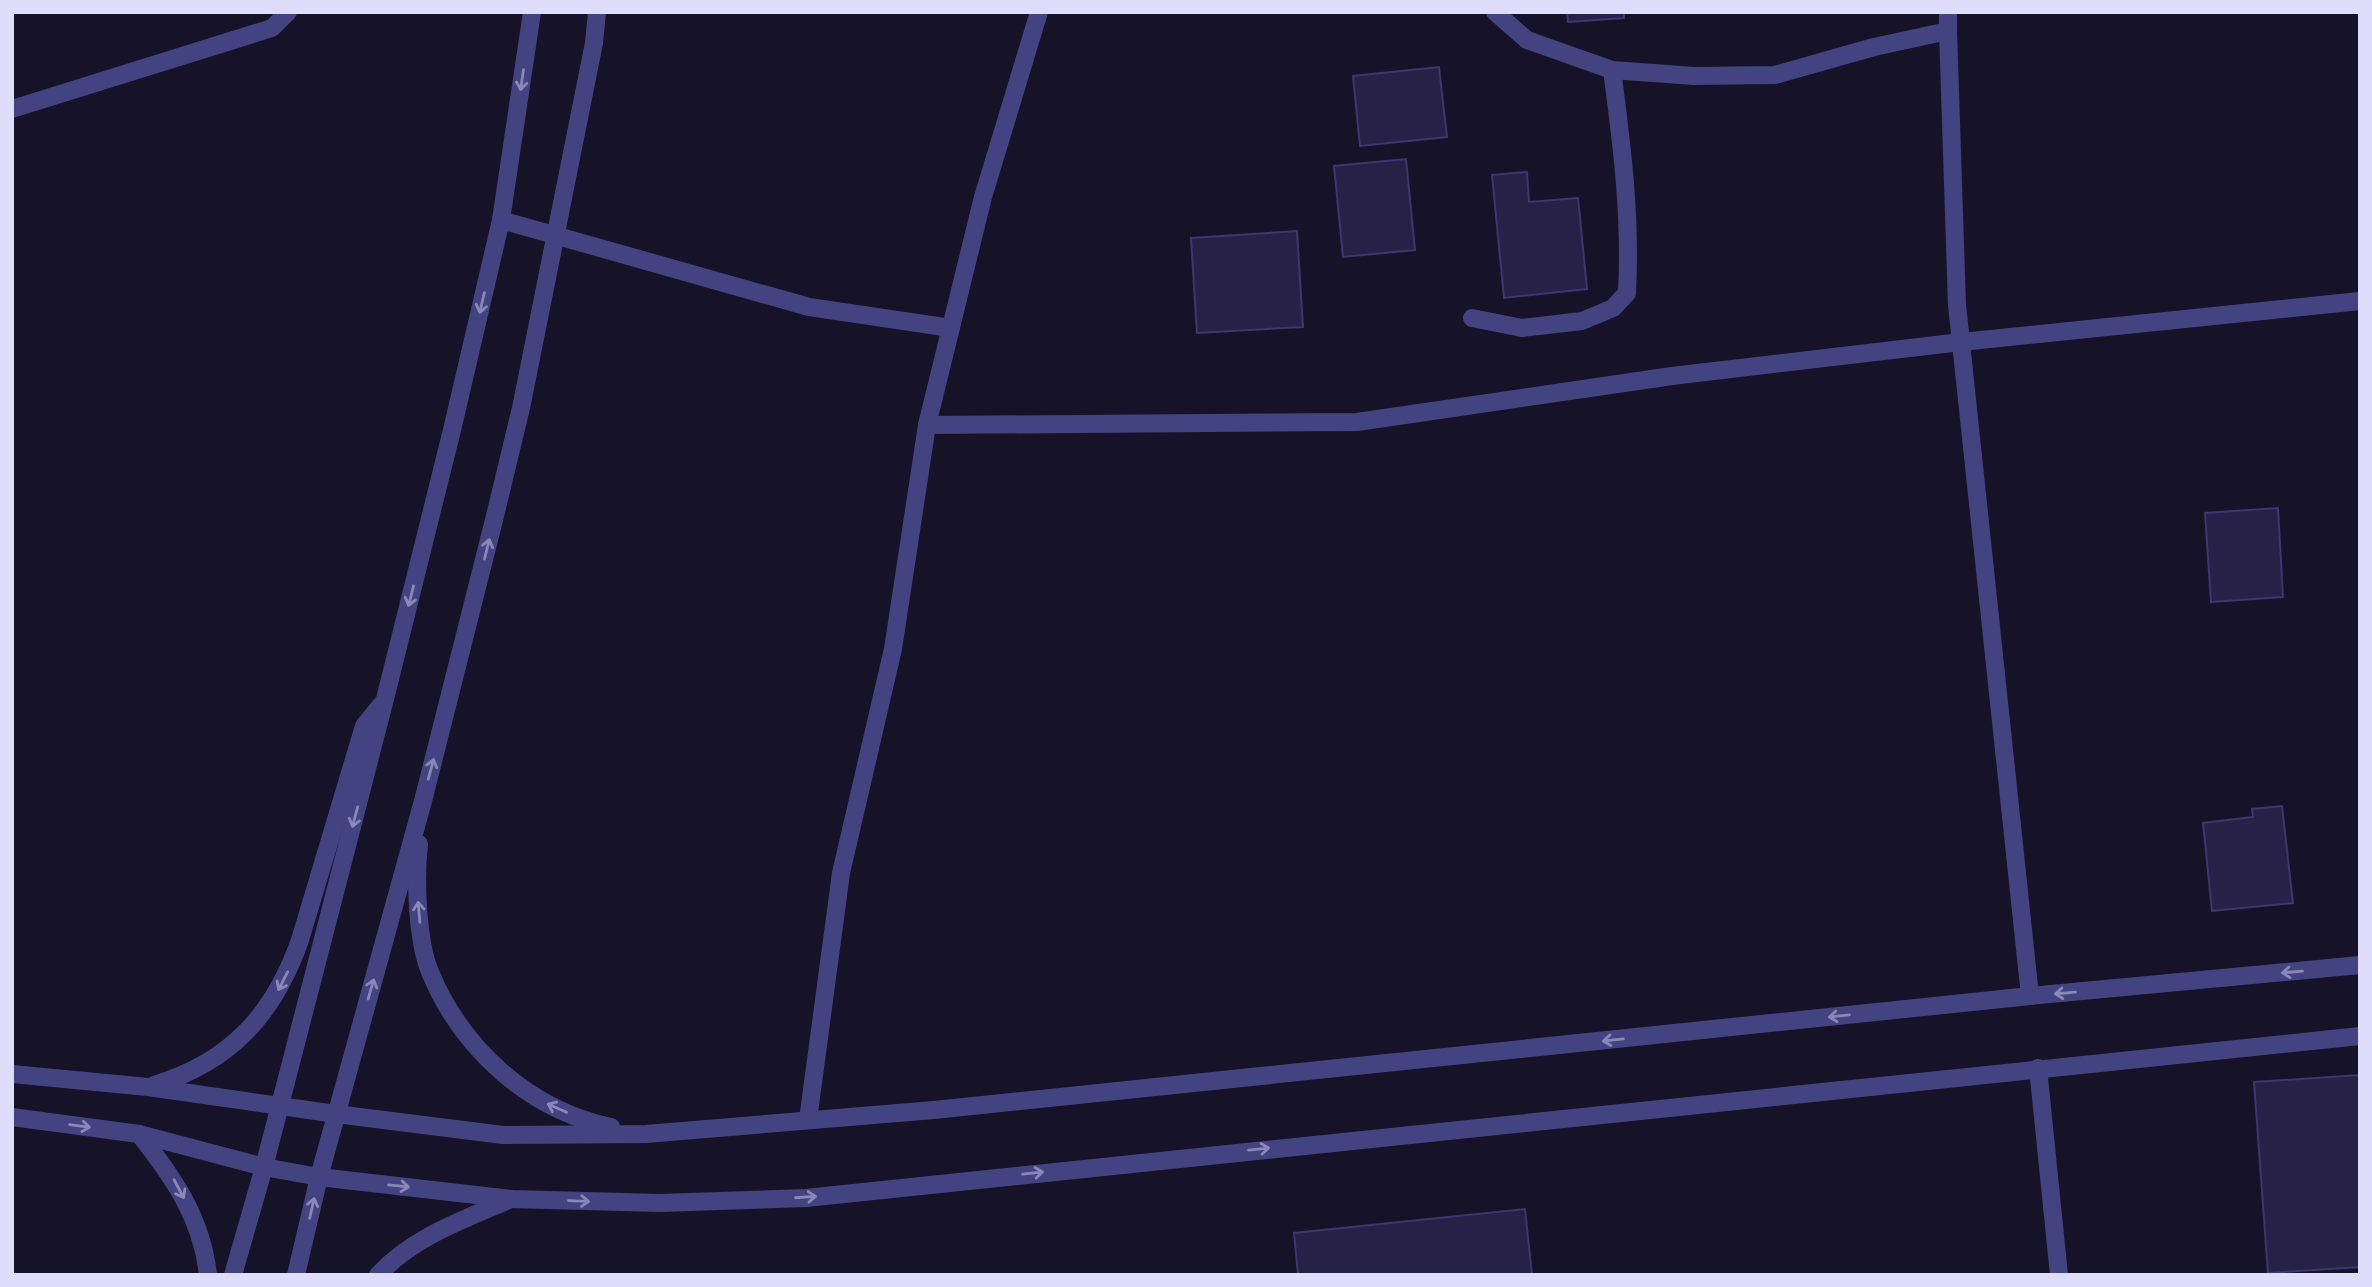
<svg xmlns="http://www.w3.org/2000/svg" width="2372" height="1287" font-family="Inter,sans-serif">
<rect width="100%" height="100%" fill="#161328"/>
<g fill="#272147" stroke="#3f3570" stroke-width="2">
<path d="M1567,12H1624V18L1568,22Z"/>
<path d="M1439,67L1447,137L1360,146L1353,76Z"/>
<path d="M1406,159L1415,250L1343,257L1334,166Z"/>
<path d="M1527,172L1529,202L1578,198L1587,289L1504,298L1492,175Z"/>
<path d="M1297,231L1303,327L1197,333L1191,238Z"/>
<path d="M2278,508L2283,597L2211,602L2205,513Z"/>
<path d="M2282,806L2293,903L2212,911L2203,823L2253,817L2252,809Z"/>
<path d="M2360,1075V1267L2268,1273L2254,1082Z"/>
<path d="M1525,1209L1532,1275H1298L1294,1233Z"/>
</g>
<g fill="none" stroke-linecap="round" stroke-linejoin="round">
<g stroke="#434382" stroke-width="18">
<path d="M1495,12L1527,40L1612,70L1694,76L1775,75L1874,47L1948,31V12"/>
<path d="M1948,31L1957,305L2030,996"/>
<path d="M12,109L272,28L288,12"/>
<path d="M501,220L809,307L951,328"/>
<path d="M1472,318L1522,328L1582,321L1613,308L1627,293C1631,216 1622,145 1612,70"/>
<path d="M927,425L1357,422L1672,376L1961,342L2360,301"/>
<path d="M419,844C415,878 417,941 430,972C462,1049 529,1110 611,1127"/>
<path d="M2038,1068L2059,1275"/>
<path d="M12,1074L148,1087L336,1114L503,1135L646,1134L934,1110L2030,996L2360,965"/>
<path d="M154,1085C231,1062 274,1014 300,940L364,726L381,705"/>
<path d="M12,1117L139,1134L264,1167L319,1177L511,1199L660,1203L806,1198L2360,1036"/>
<path d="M808,1120L841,873L893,649L927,425L983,197L1039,12"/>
<path d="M139,1134C173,1177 202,1218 208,1275"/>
<path d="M233,1275L264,1167L385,699L452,430L501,220L532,12"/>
<path d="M296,1275L319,1177L423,801L494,520L521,408L594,43L597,12"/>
<path d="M378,1275C413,1237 465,1219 511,1199"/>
</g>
</g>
<defs><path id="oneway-shaft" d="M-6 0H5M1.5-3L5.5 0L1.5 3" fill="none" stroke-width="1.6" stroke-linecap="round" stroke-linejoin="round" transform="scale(1.75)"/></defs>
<g stroke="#8988b8">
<use href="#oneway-shaft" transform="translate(522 80) rotate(98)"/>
<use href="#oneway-shaft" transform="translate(482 303) rotate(103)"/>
<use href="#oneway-shaft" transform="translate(487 549) rotate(-76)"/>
<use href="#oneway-shaft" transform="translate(411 596) rotate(104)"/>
<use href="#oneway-shaft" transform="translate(431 769) rotate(-75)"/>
<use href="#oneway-shaft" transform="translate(355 817) rotate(105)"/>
<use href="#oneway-shaft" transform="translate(419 912) rotate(-95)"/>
<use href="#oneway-shaft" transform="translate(2292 972) rotate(175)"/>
<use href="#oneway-shaft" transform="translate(283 981) rotate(117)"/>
<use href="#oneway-shaft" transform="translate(371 989) rotate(-74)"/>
<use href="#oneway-shaft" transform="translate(2065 993) rotate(175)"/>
<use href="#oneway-shaft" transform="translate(1839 1016) rotate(174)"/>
<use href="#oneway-shaft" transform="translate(1613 1040) rotate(174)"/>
<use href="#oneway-shaft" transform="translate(557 1108) rotate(-156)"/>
<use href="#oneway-shaft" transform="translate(80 1126) rotate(8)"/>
<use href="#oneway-shaft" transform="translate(1259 1149) rotate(-6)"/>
<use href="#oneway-shaft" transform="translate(1033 1173) rotate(-6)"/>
<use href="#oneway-shaft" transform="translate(399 1186) rotate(6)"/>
<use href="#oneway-shaft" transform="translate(179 1189) rotate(62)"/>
<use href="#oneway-shaft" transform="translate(806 1197) rotate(-4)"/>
<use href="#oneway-shaft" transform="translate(579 1201) rotate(2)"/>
<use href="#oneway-shaft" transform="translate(312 1208) rotate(-77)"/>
</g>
<rect width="2372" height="1287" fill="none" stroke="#dfddfb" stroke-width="28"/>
</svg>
